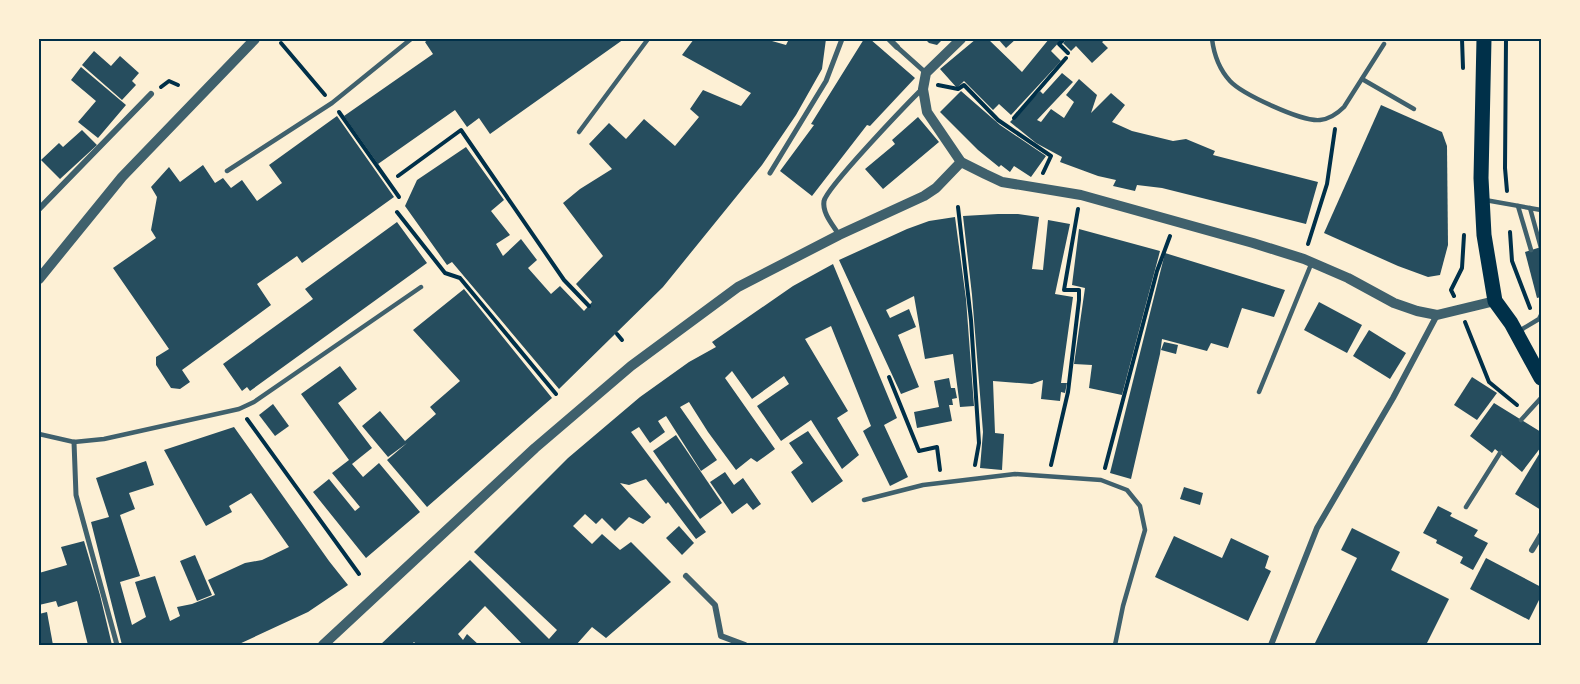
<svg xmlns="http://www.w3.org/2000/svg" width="1580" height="684" font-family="Helvetica,sans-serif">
<rect width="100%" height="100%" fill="#fdf0d5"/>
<g fill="#264d5e">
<path d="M429,39H624L490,134L479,118L467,127L455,110L378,164L344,116L433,54L425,42Z"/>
<path d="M694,39H765L786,45L789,39H826L822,69L796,115L762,165L663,287L559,389L452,262L447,265L405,206L417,180L466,147L504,200L491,211L510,235L496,244L503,256L521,239L537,260L528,268L551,294L560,286L584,311L592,302L576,284L603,256L563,203L580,189L612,169L589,144L609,123L626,139L644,119L675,146L699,117L690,109L703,90L741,106L751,93L682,55Z"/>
<path d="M864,39H870L915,78L870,126L867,125L812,196L780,171L814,125L811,124Z"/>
<path d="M925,39H943L937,45L929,43Z"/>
<path d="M976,39H988L1022,72L1049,39H1062L1051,51L1061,61L1011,115L999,104L993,110L964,81L957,88L940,69Z"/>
<path d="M998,39H1016L1006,48Z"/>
<path d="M1067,39H1106L1102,42L1108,48L1092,63L1076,46L1071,51L1063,43Z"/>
<path d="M94,51L111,66L120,56L139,73L132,81L136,85L122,100L82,65Z"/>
<path d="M81,67L126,105L98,138L78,122L96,101L71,80Z"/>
<path d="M1062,73L1073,82L1037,120L1041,122L1051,109L1064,118L1074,102L1066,95L1079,79L1097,95L1091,113L1111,93L1125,105L1112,122L1132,131L1173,141L1186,139L1215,151L1213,155L1318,182L1306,224L1162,188L1137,185L1135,191L1113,186L1116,180L1098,176L1060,162L1062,157L1036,143L1010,122L1040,91L1043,94Z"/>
<path d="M961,91L1000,125L1046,156L1031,177L1014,166L1010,172L1001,165L999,167L978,150L940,112Z"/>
<path d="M1381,105L1442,132L1447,146L1448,245L1440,275L1428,277L1398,266L1324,233Z"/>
<path d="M337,116L394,197L302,263L297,256L257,284L271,305L182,370L190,382L180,389L171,388L156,365V357L169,349L113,268L156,238L151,230L157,197L151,187L169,167L180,182L203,165L215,183L223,178L231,188L242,180L257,201L282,183L269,165Z"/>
<path d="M918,117L939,142L883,189L865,169L895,144L892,140Z"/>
<path d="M82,130L97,145L60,179L41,160L59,143L63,147Z"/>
<path d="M998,214H1018L1039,217L1032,269L1043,270L1048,220L1070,224L1055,294L1073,297L1061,383H1067L1065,393L1061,392L1060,401L1041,399L1043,380L1032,384L993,381L995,433L1004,434L1002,470L980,468L983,432L972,295L963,216Z"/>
<path d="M955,217L966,299L974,406L960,407L953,354L925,359L914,296L886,310L890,318L909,309L916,327L898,335L919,387L901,394L839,260L907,229L929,221Z"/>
<path d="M397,222L427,263L250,391L247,387L242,391L223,364L313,299L305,289Z"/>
<path d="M1079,229L1160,251L1122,395L1089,388L1092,365L1074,364L1085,288L1072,285Z"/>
<path d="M1541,247V297L1537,298L1525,252Z"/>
<path d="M1165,253L1285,290L1274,317L1242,308L1228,348L1211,343L1207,351L1162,339L1160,354L1131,479L1110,473Z"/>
<path d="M833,264L897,418L884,425L908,477L890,486L863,431L871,426L831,326L805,339L848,411L837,418L859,455L842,469L811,420L781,441L757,406L789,384L784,376L752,399L732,371L725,378L775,449L757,462L751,458L736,470L708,432L689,402L680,407L717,460L701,471L666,416L658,421L665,432L650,443L639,427L631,432L706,532L696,539L668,502L666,504L646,479L629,485L620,483L651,517L643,524L629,517L615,531L602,518L596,524L585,514L573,526L592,544L602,534L620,550L631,542L671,582L606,638L592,627L576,645H523L485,606L458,634L463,640L467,634L479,645H417L414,642L411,645H380L470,560L549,639L557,630L474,552L568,458L640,397L689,362L716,347L712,342L793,286Z"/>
<path d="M464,289L552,398L427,507L387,460L407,443L388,457L362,426L380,411L405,441L436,414L430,407L460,381L413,330Z"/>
<path d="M1319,302L1362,325L1347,353L1304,330Z"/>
<path d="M1369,330L1406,353L1390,379L1353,356Z"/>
<path d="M1164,342L1178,345L1176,354L1161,350Z"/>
<path d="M340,366L357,389L338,403L372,448L352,464L363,477L379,463L420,512L366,558L313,492L329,479L355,511L360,507L332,473L349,460L301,394Z"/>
<path d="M1472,377L1497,393L1477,420L1454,405Z"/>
<path d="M949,378L951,388H955L957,398L952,399L953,405H949L952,421L917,428L914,412L939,407L934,381Z"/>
<path d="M1494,403L1541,432V447L1522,472L1495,449L1492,453L1470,436Z"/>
<path d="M273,404L289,426L275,436L259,415Z"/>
<path d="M234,427L329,561L348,585L308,612L237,645H122L91,522L109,517L96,478L146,461L154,485L129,493L135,509L120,515L140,576L120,582L132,625L146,617L135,582L155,576L170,621L180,616L177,607L192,604L215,595L208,580L245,563L262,560L289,547L251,493L229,506L232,512L206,526L164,450Z"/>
<path d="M808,431L843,481L812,503L791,472L803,463L789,443Z"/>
<path d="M676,435L722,503L700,519L653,451Z"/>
<path d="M1541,451V510L1515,494Z"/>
<path d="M725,472L734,485L743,478L761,504L753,510L747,503L732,514L710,482Z"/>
<path d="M1184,487L1203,493L1200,505L1180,499Z"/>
<path d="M1438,506L1452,513L1450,516L1478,530L1474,536L1488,543L1473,570L1460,563L1463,557L1436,543L1437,540L1423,533Z"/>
<path d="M679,526L694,543L682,555L666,538Z"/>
<path d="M1352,528L1400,552L1391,570L1449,599L1426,645H1314L1357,558L1341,550Z"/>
<path d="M1174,536L1222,558L1231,538L1269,556L1265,568L1271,571L1248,621L1155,577Z"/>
<path d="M84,541L100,595L112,645H88L77,601L58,607L56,601L39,605V573L67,565L61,547Z"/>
<path d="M195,555L212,595L197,601L180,561Z"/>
<path d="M1486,558L1541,587V596L1529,620L1470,589Z"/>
<path d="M47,612L53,645H39V614Z"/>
</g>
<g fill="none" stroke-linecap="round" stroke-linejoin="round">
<g stroke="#003049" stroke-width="4">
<path d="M1064,39L1059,44L1068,53"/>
<path d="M1462,39L1463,68"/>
<path d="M1506,39L1505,168L1507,191"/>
<path d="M281,43L325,95"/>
<path d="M938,85L958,89L964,85L998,120L1051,156L1043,173"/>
<path d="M161,87L169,81L178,85"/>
<path d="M339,112L399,197"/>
<path d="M1014,118L1066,58"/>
<path d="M398,176L461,130L564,280L589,306"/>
<path d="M958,207L971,320L979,443L975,465"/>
<path d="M397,212L445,273L460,278L556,394"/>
<path d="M1510,232L1512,261L1530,308"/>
<path d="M1308,244L1327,184L1335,129"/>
<path d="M1454,296L1451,290L1462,268L1464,235"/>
<path d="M1465,322L1489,382L1517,405"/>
<path d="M617,334L622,340"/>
<path d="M889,377L919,451L937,447L940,470"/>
<path d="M247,419L359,574"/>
<path d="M1051,465L1068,392L1079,300V290H1064L1078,209"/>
<path d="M1105,468L1157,271L1170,236"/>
</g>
<g stroke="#3f606c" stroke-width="4.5">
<path d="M1212,39C1214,55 1219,69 1230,81C1242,94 1302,122 1320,120C1329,119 1337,114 1344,107L1384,44"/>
<path d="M1362,79L1414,109"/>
<path d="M579,132L648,39"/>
<path d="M227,171L332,103L411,39"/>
<path d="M1485,200L1541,210"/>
<path d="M1518,206L1531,250"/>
<path d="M1530,208L1541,248"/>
<path d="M1519,331L1539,319L1541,315"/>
<path d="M1259,392L1312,262"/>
<path d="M1521,420L1541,398"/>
<path d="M39,434L74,442L104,439L239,409L254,402L421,287"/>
<path d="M864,500L923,485L1015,474L1101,480L1127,490L1140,506L1145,530L1123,606L1115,645"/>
<path d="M1466,507L1500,453"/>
</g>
<g stroke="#3f606c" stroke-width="5">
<path d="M897,47L926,73"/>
<path d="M770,173L826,81L842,39"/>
<path d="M839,235C833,225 822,213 824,201C827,187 907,104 922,89"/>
<path d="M74,442L76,495L117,645"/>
</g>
<g stroke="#3f606c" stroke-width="6">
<path d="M889,39L897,47"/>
<path d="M39,209L151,94"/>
<path d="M1532,550L1541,535"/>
<path d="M686,576L715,605L721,636L745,645"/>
<path d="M1271,645L1317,528L1393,398L1437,315"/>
</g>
<g stroke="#3f606c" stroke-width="10">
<path d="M961,39L926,73L923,89L927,112L961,162L985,174L1002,182L1081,195L1253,243L1304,259L1348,278L1394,303L1417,311L1437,315L1495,301"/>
<path d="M39,279L122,177L255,39"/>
<path d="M323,645L535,448L631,366L738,287L839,235L924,196L936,188L961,162"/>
</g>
<path stroke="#003049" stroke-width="15" d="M1484,39L1481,178L1484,235L1495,301L1511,323L1541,378"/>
</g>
<rect width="1580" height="684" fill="none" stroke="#fdf0d5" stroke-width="81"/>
<rect x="40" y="40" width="1500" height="604" fill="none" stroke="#003049" stroke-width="2"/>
</svg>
